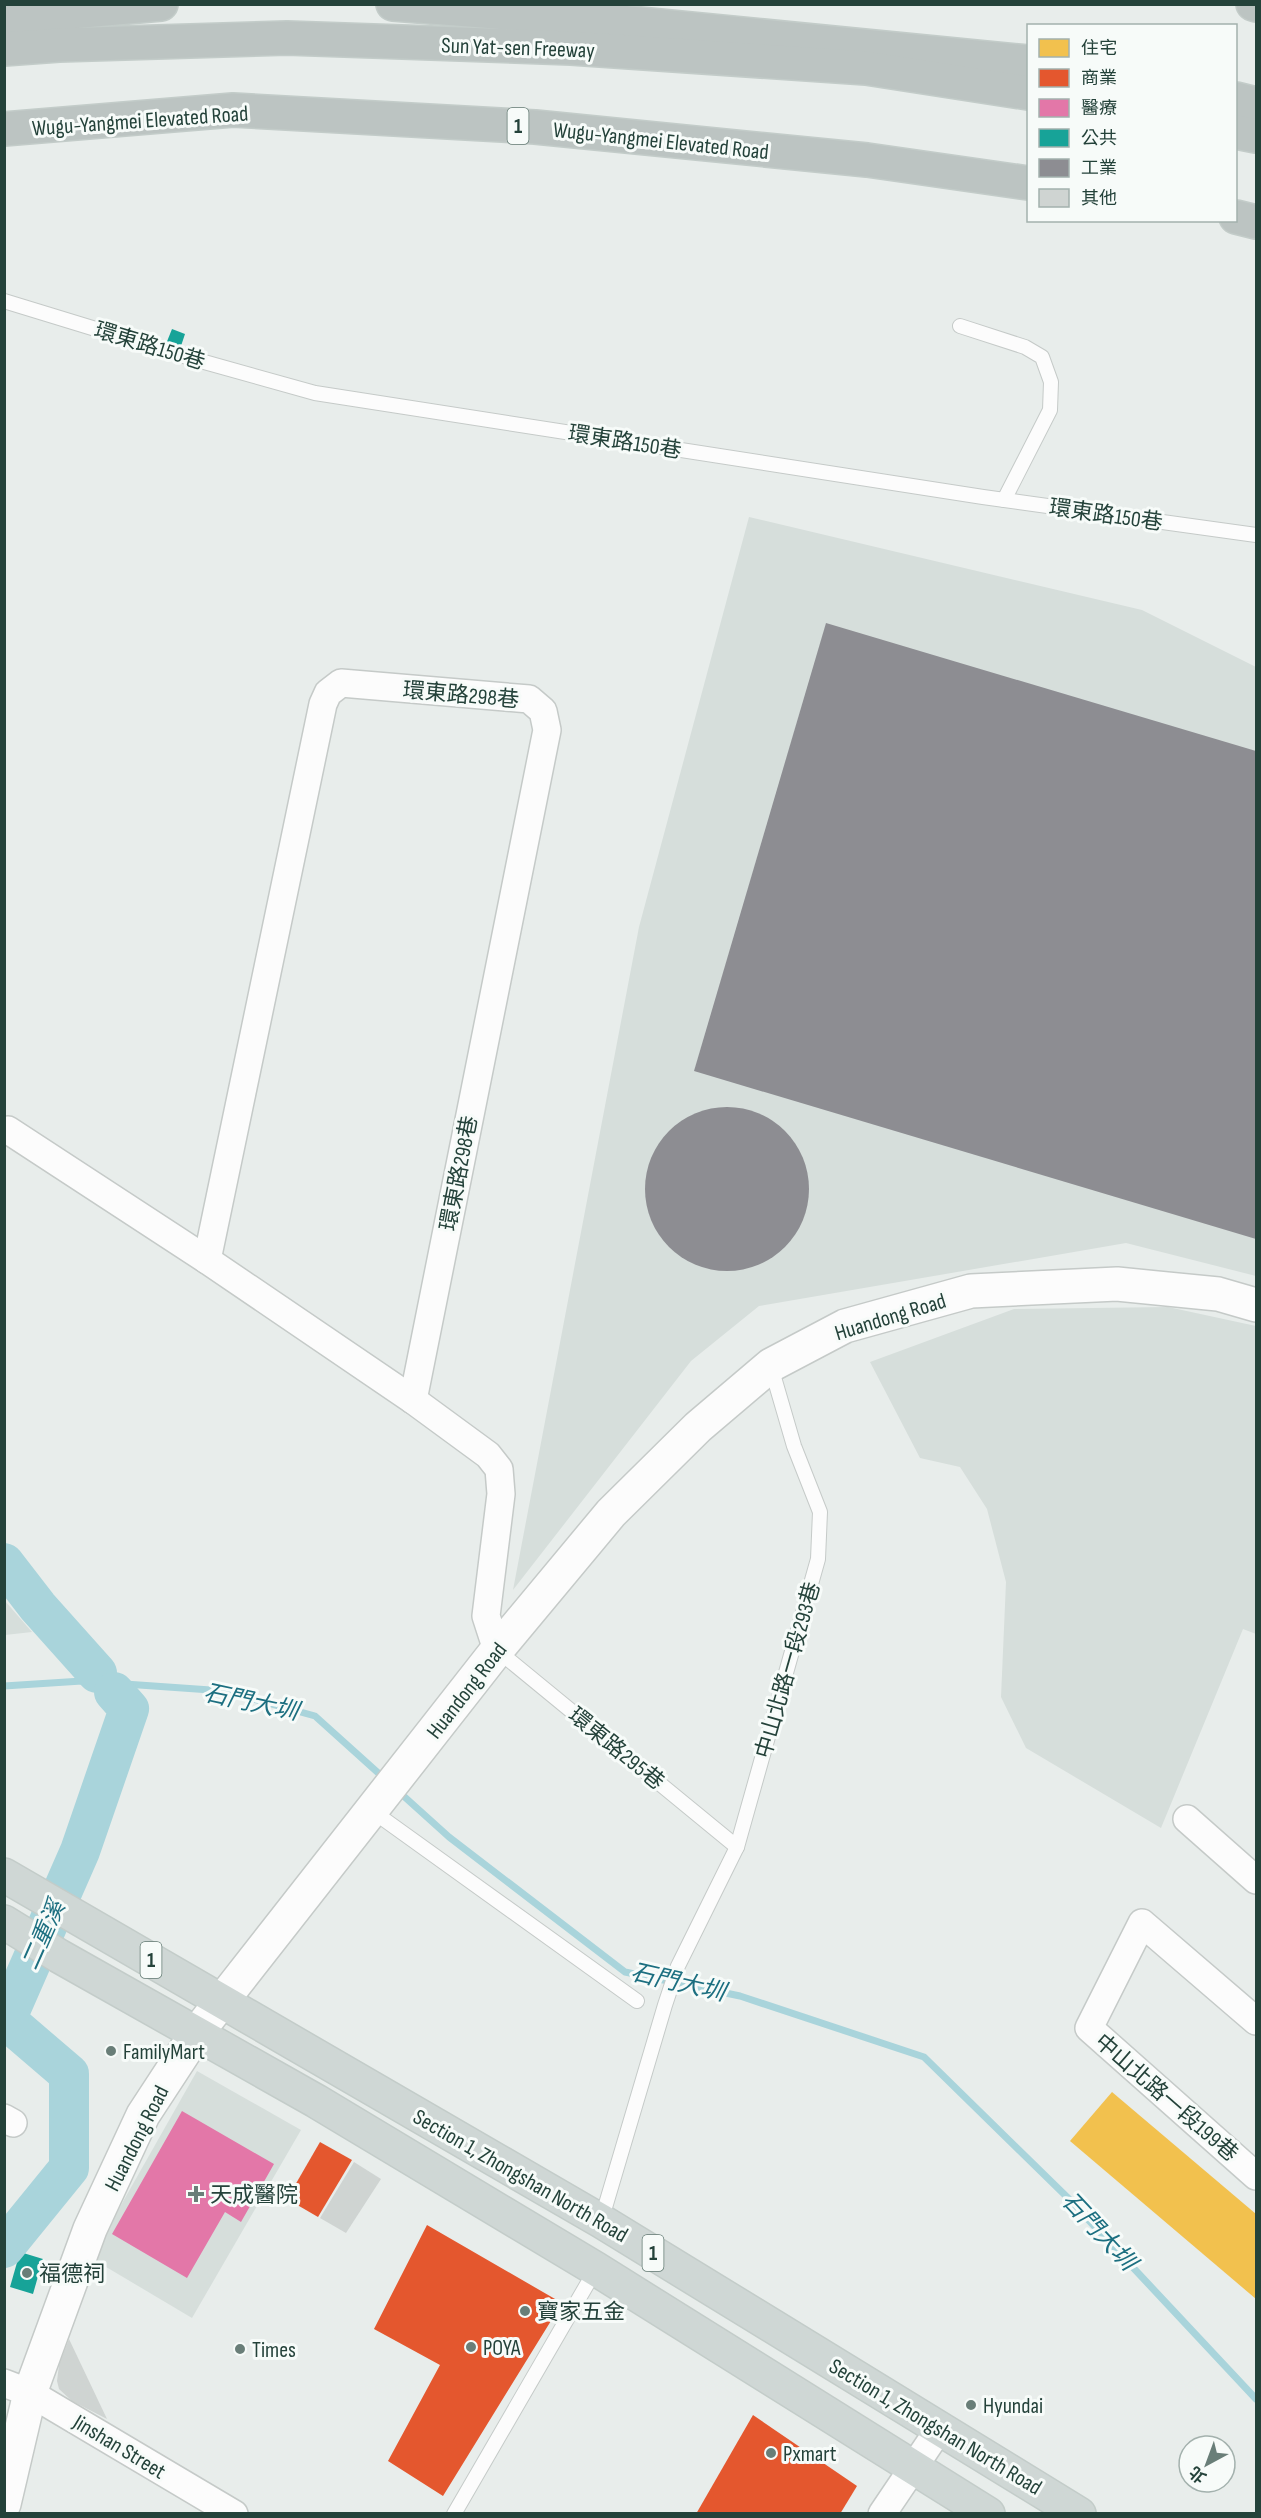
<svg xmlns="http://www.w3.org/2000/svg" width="1261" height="2518" font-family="'Sofia Sans Condensed','Noto Sans TC',sans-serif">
<rect width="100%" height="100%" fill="#e8edeb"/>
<g fill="#d6dedb">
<path d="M749,517L1142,610L1256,667V1276L1126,1243L759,1306L691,1361L513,1590L639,927Z"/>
<path d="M1168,1307L1256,1326V1634L1243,1629L1161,1828L1026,1748L1001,1697L1006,1582L987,1509L960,1467L920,1458L870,1362L1014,1309Z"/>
<path d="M4,1601H5L32,1632L5,1635Z"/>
<path d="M197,2071L301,2130L192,2318L91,2258Z"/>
</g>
<path fill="#f2c14e" d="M1112,2092L1256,2214V2299L1070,2141Z"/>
<g fill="#e4572e">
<path d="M320,2142L352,2160L318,2217L287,2199Z"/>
<path d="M427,2225L562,2303L443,2496L388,2461L440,2365L374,2329Z"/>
<path d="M753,2415L857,2486L840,2514H696Z"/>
</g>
<path fill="#e377a8" d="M182,2111L274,2164L241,2222L225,2212L187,2278L112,2234Z"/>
<g fill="#17a398">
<path d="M172,329L185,334L180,349L166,344Z"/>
<path d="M20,2252L43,2259L33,2294L10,2287Z"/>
</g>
<g fill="#8d8d92">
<path d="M826,623L1256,751V1239L694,1071Z"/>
<circle cx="727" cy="1189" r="82"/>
</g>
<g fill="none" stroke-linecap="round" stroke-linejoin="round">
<g stroke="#a9d4db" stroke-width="7">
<path d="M4,1686L82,1681L225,1691L315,1716L385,1779"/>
<path d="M398,1791L449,1837L625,1972L740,1996L924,2057L1067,2197L1256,2399"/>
<path d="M4,2019L6,2020"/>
</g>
<g stroke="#a9d4db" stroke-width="40">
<path d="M4,1563L38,1607L97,1673"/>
<path d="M4,2248L69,2168V2074L6,2020L80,1851L129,1709L114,1692"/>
</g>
</g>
<g fill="#cfd4d2">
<path d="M354,2162L381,2179L346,2233L320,2218Z"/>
<path d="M69,2339L107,2419L72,2401L59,2389L57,2381L59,2365Z"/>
</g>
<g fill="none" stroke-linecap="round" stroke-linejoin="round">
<defs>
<g id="service">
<path d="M4,301L197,360L315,393L983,497L1256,535"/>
<path d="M960,326L1025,347L1042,357L1051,382L1050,410L1004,500"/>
<path d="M497,1650L737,1847"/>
<path d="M371,1810L637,2001"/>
<path d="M601,2221L665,2005L678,1966L737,1847L818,1559L820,1512L794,1446L771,1367"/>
<path d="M454,2514L596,2269"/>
</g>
<g id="minor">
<path d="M8,1130L207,1260L413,1400L488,1455L499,1469L501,1494L486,1616L497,1650"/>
<path d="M207,1260L323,704L328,693L341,683L529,699L543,711L547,730L413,1400"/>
<path d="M1187,1819L1256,1880"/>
<path d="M1256,2021L1142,1923L1089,2028L1256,2176"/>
<path d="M4,2118L13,2123"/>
<path d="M4,2383L30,2393L234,2514"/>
<path d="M882,2514L940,2428"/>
</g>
<path id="tertiary" d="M4,2504L30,2393L90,2229L143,2115L196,2034L497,1650L611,1513L698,1427L771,1365L845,1326L971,1291L1117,1284L1218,1294L1256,1305"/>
<g id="primary">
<path d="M4,1875L601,2221L1079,2514"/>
<path d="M4,1922L59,1956L316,2101L596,2269L988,2514"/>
</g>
<g id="motorway">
<path d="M393,4L599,20L1028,62"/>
<path d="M1253,4L1256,5"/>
<path d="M4,18L161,4"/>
<path d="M4,49L59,45L287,38L571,48L866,68L1028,93"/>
<path d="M1236,99L1256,104"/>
<path d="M4,129L233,110L535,127L867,160L1028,183"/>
<path d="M1236,132L1256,136"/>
<path d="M1236,217L1256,222"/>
</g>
</defs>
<use href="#service" stroke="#c5cac8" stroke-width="16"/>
<use href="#minor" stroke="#c5cac8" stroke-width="30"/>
<use href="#tertiary" stroke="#c5cac8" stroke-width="36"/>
<use href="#primary" stroke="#c3ccc9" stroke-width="36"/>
<use href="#motorway" stroke="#c3ccc9" stroke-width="36"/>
<use href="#service" stroke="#fcfcfc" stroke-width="14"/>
<use href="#minor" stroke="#fcfcfc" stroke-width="27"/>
<use href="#tertiary" stroke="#fcfcfc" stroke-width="33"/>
<use href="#primary" stroke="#cfd7d5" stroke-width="33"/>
<use href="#motorway" stroke="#bcc4c2" stroke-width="33"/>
</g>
<g fill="#697e78" stroke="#f7fbf9" stroke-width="2">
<circle cx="111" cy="2051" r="6"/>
<path d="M193 2185h6v6h6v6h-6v6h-6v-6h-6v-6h6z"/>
<circle cx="27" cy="2273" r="6"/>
<circle cx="525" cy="2311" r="6"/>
<circle cx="471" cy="2347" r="6"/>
<circle cx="240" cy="2349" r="6"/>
<circle cx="971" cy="2405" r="6"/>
<circle cx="771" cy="2453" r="6"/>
</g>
<g text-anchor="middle" stroke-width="6" stroke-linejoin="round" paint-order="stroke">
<g fill="#f7fbf9" stroke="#637a73" stroke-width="1.5">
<rect x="507.5" y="108" width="21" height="36" rx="4.5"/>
<rect x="140.5" y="1942" width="21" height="36" rx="4.5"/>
<rect x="642.5" y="2235" width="21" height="36" rx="4.5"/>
</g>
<g font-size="21" font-weight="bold" fill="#24423a">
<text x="518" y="133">1</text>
<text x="151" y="1967">1</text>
<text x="653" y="2260">1</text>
</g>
<g font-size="22" fill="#24423a" stroke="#f7fbf9">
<text transform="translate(518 47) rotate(2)" y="8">Sun Yat-sen Freeway</text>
<text transform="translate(140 120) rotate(-4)" y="8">Wugu-Yangmei Elevated Road</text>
<text transform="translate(661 140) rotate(6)" y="8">Wugu-Yangmei Elevated Road</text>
<text transform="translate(150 345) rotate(17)" y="8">環東路150巷</text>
<text transform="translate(625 441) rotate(9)" y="8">環東路150巷</text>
<text transform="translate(1106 514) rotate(8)" y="8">環東路150巷</text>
<text transform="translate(461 694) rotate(5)" y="8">環東路298巷</text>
<text transform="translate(458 1173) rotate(-79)" y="8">環東路298巷</text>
<text transform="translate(890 1316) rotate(-17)" y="8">Huandong Road</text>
<text transform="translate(787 1670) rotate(-74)" y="8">中山北路一段293巷</text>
<text transform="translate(466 1690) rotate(-52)" y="8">Huandong Road</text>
<text transform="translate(617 1748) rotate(39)" y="8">環東路295巷</text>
<text transform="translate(1167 2097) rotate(41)" y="8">中山北路一段199巷</text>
<text transform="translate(136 2138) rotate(-63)" y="8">Huandong Road</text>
<text transform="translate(521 2175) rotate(30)" y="8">Section 1, Zhongshan North Road</text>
<text transform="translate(936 2426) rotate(31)" y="8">Section 1, Zhongshan North Road</text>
<text transform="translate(120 2446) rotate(31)" y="8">Jinshan Street</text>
</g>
<g font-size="22" fill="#24423a" stroke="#f7fbf9" text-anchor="start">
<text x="123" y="2059">FamilyMart</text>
<text x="210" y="2202">天成醫院</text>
<text x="39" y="2281">福德祠</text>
<text x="537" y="2319">寶家五金</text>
<text x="483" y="2355">POYA</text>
<text x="252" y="2357">Times</text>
<text x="983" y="2413">Hyundai</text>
<text x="783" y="2461">Pxmart</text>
</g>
<g font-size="24" font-style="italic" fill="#1c6f80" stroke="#f7fbf9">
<text transform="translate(251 1702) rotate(12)" y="8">石門大圳</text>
<text transform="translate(43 1935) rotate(-66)" y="8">二重溪</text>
<text transform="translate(678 1982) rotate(13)" y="8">石門大圳</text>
<text transform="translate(1099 2231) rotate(47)" y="8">石門大圳</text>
</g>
</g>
<rect width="1261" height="2518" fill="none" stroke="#24423a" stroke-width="12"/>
<rect x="1027" y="24" width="210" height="198" fill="#f7fbf9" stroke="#a3b1ad" stroke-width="1.5"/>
<rect x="1039" y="39" width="30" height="18" fill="#f2c14e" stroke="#a3b1ad" stroke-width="1.5"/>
<text x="1081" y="54" font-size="18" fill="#24423a">住宅</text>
<rect x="1039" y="69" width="30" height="18" fill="#e4572e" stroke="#a3b1ad" stroke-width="1.5"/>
<text x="1081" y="84" font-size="18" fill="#24423a">商業</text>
<rect x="1039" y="99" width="30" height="18" fill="#e377a8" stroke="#a3b1ad" stroke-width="1.5"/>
<text x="1081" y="114" font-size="18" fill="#24423a">醫療</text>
<rect x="1039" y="129" width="30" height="18" fill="#17a398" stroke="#a3b1ad" stroke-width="1.5"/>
<text x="1081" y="144" font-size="18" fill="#24423a">公共</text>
<rect x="1039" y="159" width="30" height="18" fill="#8d8d92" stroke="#a3b1ad" stroke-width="1.5"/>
<text x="1081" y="174" font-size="18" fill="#24423a">工業</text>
<rect x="1039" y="189" width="30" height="18" fill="#cfd4d2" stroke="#a3b1ad" stroke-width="1.5"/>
<text x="1081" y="204" font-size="18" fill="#24423a">其他</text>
<g transform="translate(1207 2464) rotate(221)"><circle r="28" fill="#f7fbf9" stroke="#a3b1ad" stroke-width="1.5"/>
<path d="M0-4.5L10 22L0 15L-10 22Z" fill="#697e78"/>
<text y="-9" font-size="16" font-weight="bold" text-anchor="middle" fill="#24423a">北</text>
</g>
</svg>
